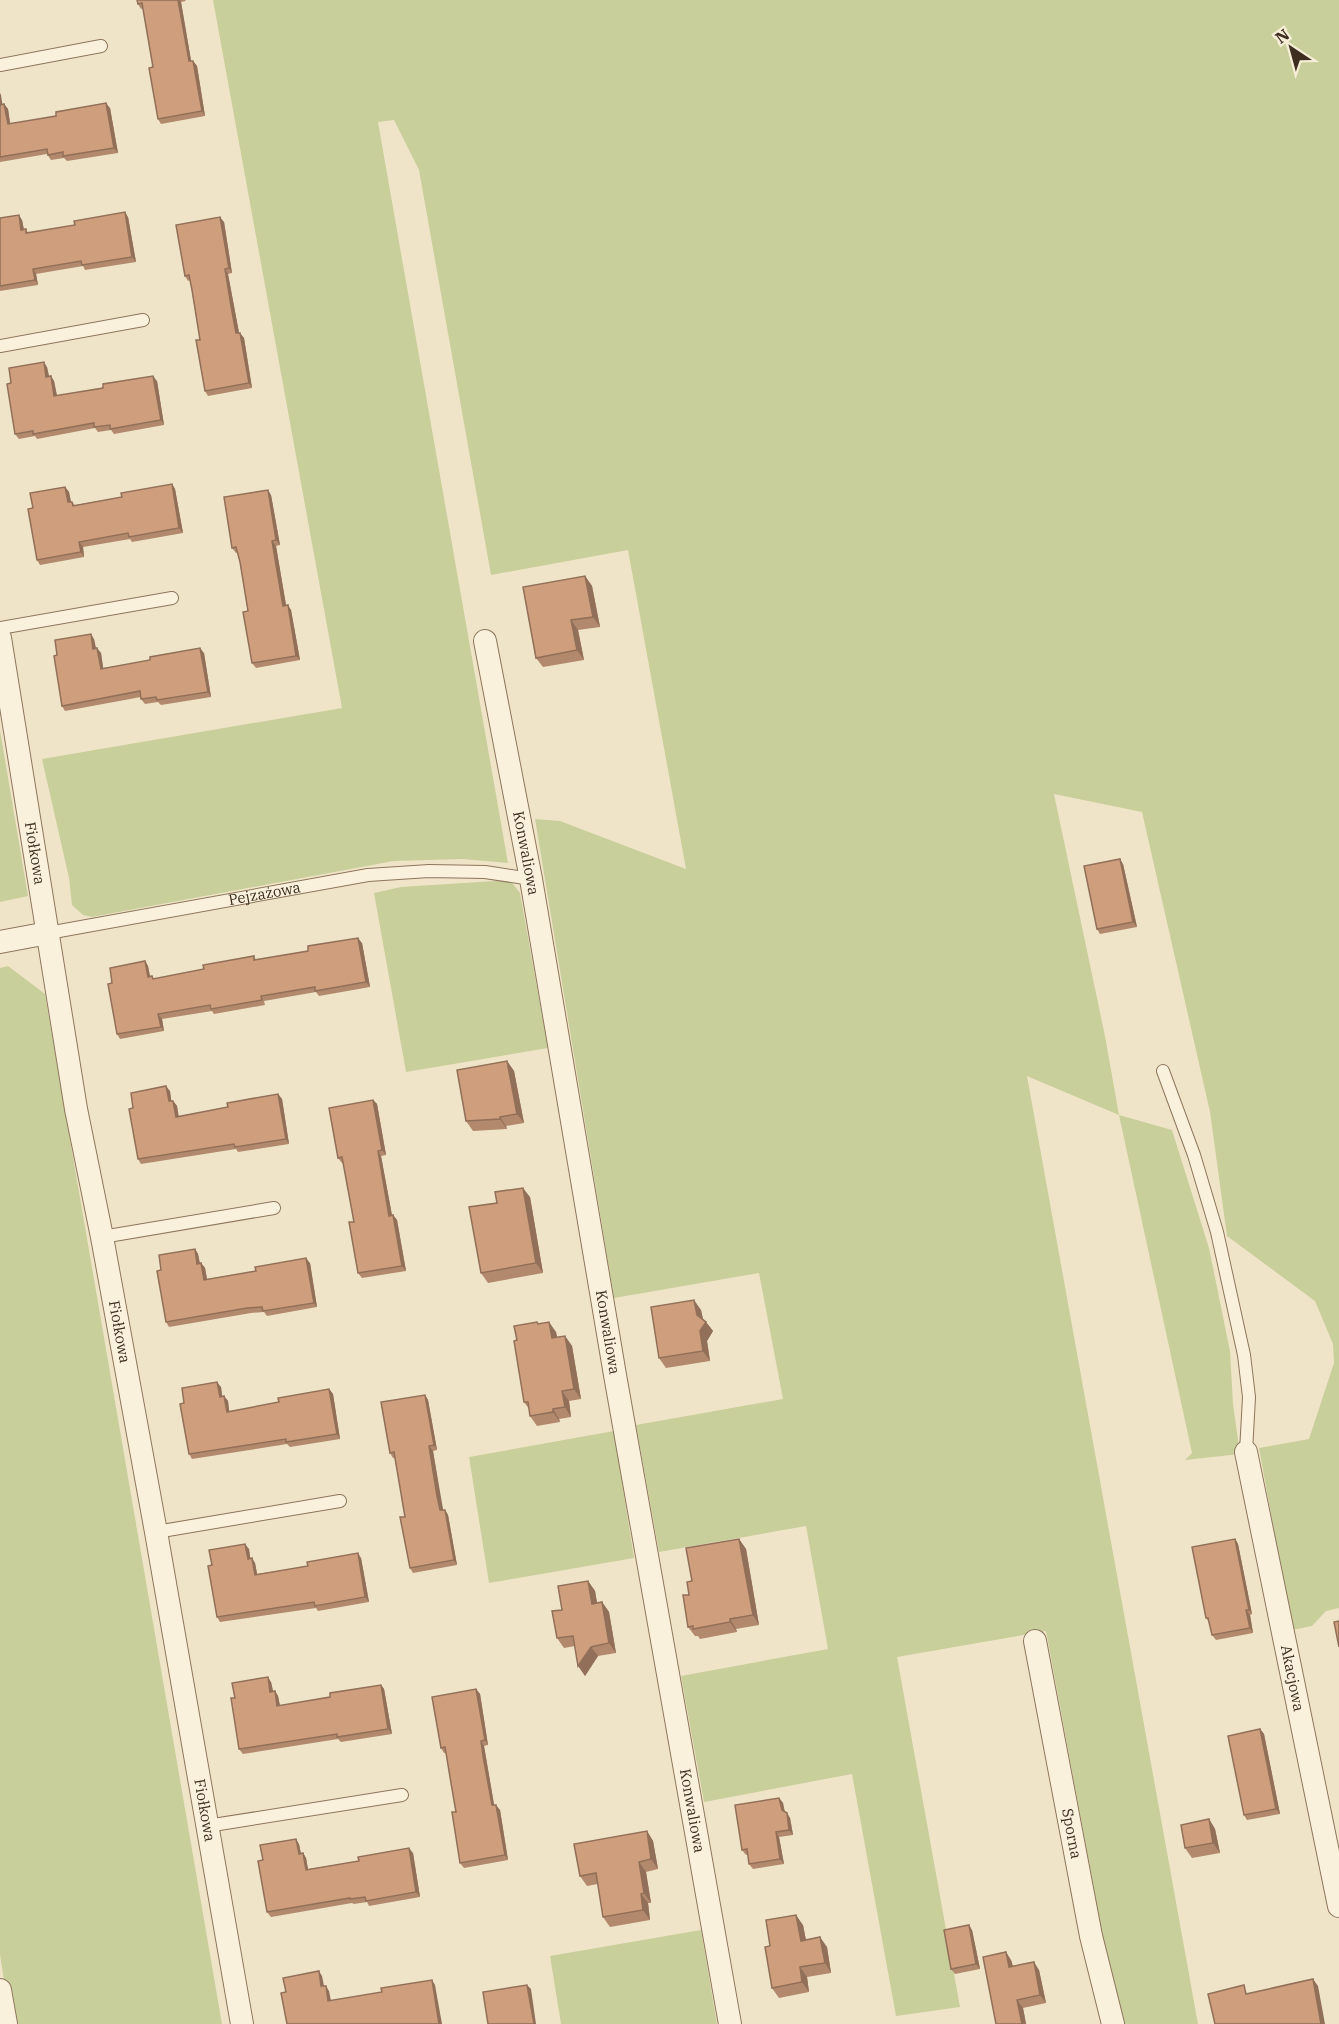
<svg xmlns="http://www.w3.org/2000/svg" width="1339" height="2024" font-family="'IBM Plex Serif',serif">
<rect width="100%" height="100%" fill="#f0e4c8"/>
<g fill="#c9cf9b">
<path d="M213,0H1339V1608L1326,1611L1312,1626L1292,1630L1259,1448L1309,1439L1334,1363L1333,1344L1315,1301L1227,1236L1210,1112L1142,812L1054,794L1105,1036L1119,1115L1172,1130L1209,1248L1230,1351L1233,1404L1240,1454L1185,1460L1192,1453L1119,1115L1027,1076L1198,2024H1119L1046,1631L897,1657L960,2007L896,2016L852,1774L704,1802L681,1676L828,1649L806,1526L659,1552L636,1425L783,1399L759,1273L614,1298L535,819L560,821L686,869L628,550L491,575L419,170L394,120L378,122L508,863L463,859L394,861L92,917L83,915L72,905L69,878L42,759L342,708Z"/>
<path d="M0,730L28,896L0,902Z"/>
<path d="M510,880L520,893L548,1048L406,1072L374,893L401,887Z"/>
<path d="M8,966L45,994L222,2024H11L0,1955V968Z"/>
<path d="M614,1431L634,1558L489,1583L469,1457Z"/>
<path d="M701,1930L717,2024H561L550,1956Z"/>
</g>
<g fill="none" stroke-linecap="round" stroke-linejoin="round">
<defs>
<g id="service">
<path d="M0,65L101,46"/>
<path d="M0,346L143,320"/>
<path d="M0,628L172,598"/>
<path id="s1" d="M48,933L368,875L429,871L485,872L531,879"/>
<path d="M1163,1071L1194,1155L1217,1232L1244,1355L1249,1397L1246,1452"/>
<path d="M102,1237L274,1208"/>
<path d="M156,1532L340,1501"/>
<path d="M207,1826L402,1795"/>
</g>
<g id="minor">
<path id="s2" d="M0,638L76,1109L102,1237L156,1532L242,2024"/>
<path id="s3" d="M485,641L531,879L615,1375L730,2024"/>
<path d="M0,942L48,933"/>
<path id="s4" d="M1246,1452L1339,1906"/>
<path id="s5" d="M1035,1641L1091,1936L1113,2024"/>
<path d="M0,1990L6,2024"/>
</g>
</defs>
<use href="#service" stroke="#8d765c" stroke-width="14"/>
<use href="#minor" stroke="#8d765c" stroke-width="24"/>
<use href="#service" stroke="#faf1dc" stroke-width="12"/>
<use href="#minor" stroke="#faf1dc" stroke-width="22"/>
</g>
<g fill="#b2896c">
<path d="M137,0H185L186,1L181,2L191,61H193L197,66L205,116L161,124L158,119L153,67L143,8L141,9L138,4Z"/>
<path d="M0,93L2,104H4L8,109L10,124L110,108L118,153L67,161L64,158L51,160L47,154L0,162Z"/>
<path d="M128,217L136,262L85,270L83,266L36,274L38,285L0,291V218L22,220L24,230L26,229L28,233Z"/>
<path d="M224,222L232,273L228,274L239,333L244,338L252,388L208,396L205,391L200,340L190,280L188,281L185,276Z"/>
<path d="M47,367L49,376L54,381L57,396L157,381L164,425L114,434L111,430L98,432L95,428L37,439L35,436L19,439L15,434L11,383Z"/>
<path d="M172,484L175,489L183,533L132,542L130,539L83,547L84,557L40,565L37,560L33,508L65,487L69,492L71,502H72L75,505L122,497Z"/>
<path d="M271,495L280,545L276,546L286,605L291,610L300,660L256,668L252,663L248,611L238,552L236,553L232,548Z"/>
<path d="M585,576L592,586L600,627L578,630L584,660L543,667L536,658Z"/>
<path d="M94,639L96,648L101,653L103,668L204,653L211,697L161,705L158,702L145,704L141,699V697L65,711L62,706L57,655Z"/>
<path d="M1123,864L1137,927L1100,934L1097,929Z"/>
<path d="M362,943L370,987L319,996L316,992L264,1001L265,1005L214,1014L212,1011L162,1019L164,1031L120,1039L117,1034L112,983L145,961L148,966L150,976L154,979L204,969L254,956L256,960Z"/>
<path d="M507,1061L514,1071L524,1123L506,1126L507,1129L473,1131L466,1121Z"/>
<path d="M170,1091L171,1101H173L177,1106L179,1117L228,1107L278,1094L282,1099L289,1144L238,1152L236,1149L141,1164L138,1159L133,1108Z"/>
<path d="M373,1100L377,1104L386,1155L381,1156L392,1215H393L397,1220L406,1271L362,1278L358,1273L354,1222L343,1163H342L338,1158Z"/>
<path d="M530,1197L543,1273L488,1283L481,1273Z"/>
<path d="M195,1249L198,1254L200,1264L201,1263L205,1268L207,1279L310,1263L317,1307L267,1316L264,1312L251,1313L169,1327L166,1322L161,1270Z"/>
<path d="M701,1310L703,1319L706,1322L713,1331L707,1341L710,1361L666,1368L659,1358Z"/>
<path d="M539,1324L556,1332L557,1337L565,1336L572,1346L581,1399L569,1401L571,1417L559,1419L560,1422L537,1426L530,1416L529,1409L524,1402L517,1340Z"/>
<path d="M221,1387L222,1396H224L228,1401L229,1412L279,1402L329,1389L333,1394L340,1439L290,1447L287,1444L192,1459L189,1454L184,1403Z"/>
<path d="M425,1395L428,1400L437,1450L433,1451L441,1501L443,1510H445L448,1515L457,1565L413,1573L410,1568L405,1517L395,1458H393L390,1453Z"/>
<path d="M739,1539L746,1549L759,1625L736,1629L737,1632L700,1639L698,1636H695L688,1627L689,1595L692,1581Z"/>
<path d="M1235,1539L1238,1544L1252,1614L1250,1615L1253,1633L1216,1640L1212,1635L1210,1623L1206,1618Z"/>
<path d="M249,1549L250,1559L255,1563L257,1574L361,1558L369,1602L318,1611L316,1608L220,1622L217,1617L212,1565Z"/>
<path d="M588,1581L595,1591L597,1603L602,1602L609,1612L616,1653L598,1656L585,1676L575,1646L564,1648L557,1638L562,1610Z"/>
<path d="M271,1682L273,1691H275L278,1696L280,1706L330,1697L381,1685L384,1689L392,1734L341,1742L338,1739L243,1754L239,1749L235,1698Z"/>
<path d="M476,1689L480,1694L488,1745L484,1746L494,1805L500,1810L508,1860L464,1868L460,1863L456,1812L446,1753H444L441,1748Z"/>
<path d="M1260,1729L1264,1734L1280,1814L1247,1820L1244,1815Z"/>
<path d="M779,1798L783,1803L785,1812L787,1813L790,1818L793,1835L779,1837L784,1864L753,1869L749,1864L748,1854L746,1855L742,1850Z"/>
<path d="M1209,1819L1215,1829L1220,1853L1192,1858L1185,1848Z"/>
<path d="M647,1831L653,1841L658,1869L646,1872L651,1903H648L650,1920L610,1927L603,1917L598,1884L587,1886L580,1876Z"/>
<path d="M299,1844L301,1854L303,1853L306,1858L308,1869L413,1853L420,1897L369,1906L367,1902L354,1904L352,1903L271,1917L267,1912L263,1860Z"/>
<path d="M803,1925L806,1940L827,1947L831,1973L807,1977L809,1992L779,1998L772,1988L770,1946Z"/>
<path d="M972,1930L980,1969L955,1974L951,1969Z"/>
<path d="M1011,1960L1013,1966L1039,1970L1046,2003L1023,2008L1026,2024H996Z"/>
</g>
<g fill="#916f58">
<path d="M178,0H180L181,2L192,66L189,61Z"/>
<path d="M193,61L197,66L205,116L202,111Z"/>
<path d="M0,93L1,95L3,109L0,105Z"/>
<path d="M106,103L110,108L118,153L114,148Z"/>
<path d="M4,104L8,109L11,129L8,124Z"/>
<path d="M125,212L128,217L136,262L132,257Z"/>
<path d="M19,215L22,220L25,235L21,230Z"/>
<path d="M220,217L224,222L232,273L229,268Z"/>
<path d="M33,269L36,274L38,285L35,280Z"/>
<path d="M225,269L228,274L240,338L236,333Z"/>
<path d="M240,333L244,338L252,388L249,383Z"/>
<path d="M44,362L47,367L50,382L46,377Z"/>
<path d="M51,376L54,381L58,401L54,396Z"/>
<path d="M153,376L157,381L164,425L161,420Z"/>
<path d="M172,484L175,489L183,533L179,528Z"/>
<path d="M65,487L69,492L72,507L68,502Z"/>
<path d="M268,490L271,495L280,545L276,540Z"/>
<path d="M272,541L276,546L287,611L283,606Z"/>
<path d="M79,542L83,547L84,557L81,552Z"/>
<path d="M585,576L592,586L600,627L593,617Z"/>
<path d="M288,605L291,610L300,660L296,656Z"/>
<path d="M571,620L578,630L584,660L577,650Z"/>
<path d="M91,634L94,639L97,654L93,649Z"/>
<path d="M97,648L101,653L104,674L101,669Z"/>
<path d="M200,648L204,653L211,697L208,692Z"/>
<path d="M1120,859L1123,864L1137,927L1133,922Z"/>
<path d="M358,938L362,943L370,987L366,982Z"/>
<path d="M145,961L148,966L151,982L148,977Z"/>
<path d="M158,1014L162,1019L164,1031L161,1027Z"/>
<path d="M507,1061L514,1071L524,1123L517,1114Z"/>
<path d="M166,1086L170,1091L172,1106L169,1101Z"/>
<path d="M278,1094L282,1099L289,1144L286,1139Z"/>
<path d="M373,1100L377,1104L386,1155L382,1150Z"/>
<path d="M173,1101L177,1106L179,1122L176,1117Z"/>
<path d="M500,1117L506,1126L507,1129L500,1119Z"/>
<path d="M378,1151L381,1156L393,1221L389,1216Z"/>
<path d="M523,1188L530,1197L543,1273L536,1263Z"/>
<path d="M393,1215L397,1220L406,1271L402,1266Z"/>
<path d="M195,1249L198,1254L201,1269L197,1264Z"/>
<path d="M306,1258L310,1263L317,1307L314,1303Z"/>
<path d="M201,1263L205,1268L208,1285L204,1280Z"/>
<path d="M694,1300L701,1310L704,1324L697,1315Z"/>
<path d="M549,1322L556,1332L559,1348L552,1338Z"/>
<path d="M706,1322L713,1331L707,1341L710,1361L703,1351L700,1331Z"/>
<path d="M565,1336L572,1346L581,1399L574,1389Z"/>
<path d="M217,1382L221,1387L223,1402L220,1397Z"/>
<path d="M329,1389L333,1394L340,1439L337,1434Z"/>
<path d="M562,1391L569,1401L571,1417L565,1407Z"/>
<path d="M425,1395L428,1400L437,1450L434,1445Z"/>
<path d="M224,1396L228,1401L230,1417L227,1412Z"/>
<path d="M553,1409L559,1419L560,1422L553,1412Z"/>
<path d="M429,1446L433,1451L444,1515L440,1510Z"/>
<path d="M445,1510L448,1515L457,1565L454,1560Z"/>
<path d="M739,1539L746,1549L759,1625L753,1615Z"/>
<path d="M1235,1539L1238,1544L1252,1614L1249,1610Z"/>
<path d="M245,1544L249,1549L251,1564L248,1559Z"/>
<path d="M358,1553L361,1558L369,1602L365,1597Z"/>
<path d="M252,1558L255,1563L258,1579L255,1575Z"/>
<path d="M588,1581L595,1591L599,1614L592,1604Z"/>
<path d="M602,1602L609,1612L616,1653L609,1643Z"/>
<path d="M1246,1610L1250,1615L1253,1633L1250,1628Z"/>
<path d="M730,1619L736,1629L737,1632L730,1622Z"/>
<path d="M591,1647L598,1656L585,1676L578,1666Z"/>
<path d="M268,1677L271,1682L274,1696L270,1692Z"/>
<path d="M381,1685L384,1689L392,1734L388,1729Z"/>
<path d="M476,1689L480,1694L488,1745L485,1740Z"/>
<path d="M275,1691L278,1696L281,1711L277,1706Z"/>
<path d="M1260,1729L1264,1734L1280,1814L1276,1809Z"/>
<path d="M481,1741L484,1746L495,1810L492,1805Z"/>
<path d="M779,1798L783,1803L785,1815L782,1810Z"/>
<path d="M496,1805L500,1810L508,1860L505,1855Z"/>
<path d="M787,1813L790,1818L793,1835L789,1830Z"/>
<path d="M1209,1819L1215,1829L1220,1853L1213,1843Z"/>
<path d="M647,1831L653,1841L658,1869L651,1859Z"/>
<path d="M776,1832L779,1837L784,1864L780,1859Z"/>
<path d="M296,1839L299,1844L302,1859L299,1854Z"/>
<path d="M409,1848L413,1853L420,1897L416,1892Z"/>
<path d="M303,1853L306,1858L309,1875L306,1870Z"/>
<path d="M639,1862L646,1872L651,1903L644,1893Z"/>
<path d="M641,1894L648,1903L650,1920L643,1910Z"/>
<path d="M796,1915L803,1925L808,1951L801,1941Z"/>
<path d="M969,1925L972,1930L980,1969L976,1964Z"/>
<path d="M820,1937L827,1947L831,1973L825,1963Z"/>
<path d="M1006,1952L1011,1960L1015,1974L1009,1967Z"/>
<path d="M1034,1962L1039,1970L1046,2003L1040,1995Z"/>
<path d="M800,1967L807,1977L809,1992L802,1982Z"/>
<path d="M319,1971L322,1976L325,1991L321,1986Z"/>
<path d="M1313,1979L1318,1986L1325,2024H1321Z"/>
<path d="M432,1980L435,1985L442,2024H439Z"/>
<path d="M527,1985L531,1989L536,2024H534Z"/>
<path d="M326,1986L329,1991L332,2006L328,2001Z"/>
<path d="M1017,2000L1023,2008L1026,2024H1022Z"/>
</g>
<g fill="#cf9f7d" stroke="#916f58" stroke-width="1.5">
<path d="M137,0H178L189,61H193L202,111L158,119L149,68L153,67L142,3L138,4Z"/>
<path d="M106,103L114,148L63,156V152L48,155L47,149L0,157V105L4,104L8,124L56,116V112Z"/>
<path d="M125,212L132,257L82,265L81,261L33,269L35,280L0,286V218L19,215L21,230L26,229V233L75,225L74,221Z"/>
<path d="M220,217L229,268L225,269L231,306L236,333H240L249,383L205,391L196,340H200L192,290L189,275L185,276L176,225Z"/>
<path d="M44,362L46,377L51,376L54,396L103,388V384L153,376L161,420L110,429V425L94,427V423L33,434V431L15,434L7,384L11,383L9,368Z"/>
<path d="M172,484L179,528L129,537L128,533L79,542L81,552L37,560L28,509L33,508L30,493L65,487L68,502H72L73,506L122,497L121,493Z"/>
<path d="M268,490L276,540L272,541L283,606L288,605L296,656L252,663L243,612L248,611L240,562L236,547L232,548L224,497Z"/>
<path d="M585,576L593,617L571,620L577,650L536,658L523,587Z"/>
<path d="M91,634L93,649L97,648L101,669L150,660V657L200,648L208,692L157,700L156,697L141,699L140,691L62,706L54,656L57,655L55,640Z"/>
<path d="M1120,859L1133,922L1097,929L1084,866Z"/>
<path d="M358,938L366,982L315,991V987L261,996L262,1000L211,1009L210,1005L158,1014L161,1027L117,1034L108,984L112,983L110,968L145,961L148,977L152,976L153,979L204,969L203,965L254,956V960L308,951V946Z"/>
<path d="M507,1061L517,1114L500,1117V1119L466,1121L457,1070Z"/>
<path d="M166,1086L169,1101H173L176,1117L228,1107L227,1103L278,1094L286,1139L235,1147L234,1144L138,1159L129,1109L133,1108L131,1093Z"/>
<path d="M373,1100L382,1150L378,1151L389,1216L393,1215L402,1266L358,1273L349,1222H354L342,1157L338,1158L329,1108Z"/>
<path d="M523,1188L536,1263L481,1273L469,1207L497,1203L495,1192Z"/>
<path d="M195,1249L197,1264L201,1263L204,1280L256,1271L255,1267L306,1258L314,1303L263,1311L262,1307L247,1308L166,1322L157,1271L161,1270L159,1255Z"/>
<path d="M694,1300L697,1315L706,1322L700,1331L703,1351L659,1358L651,1307Z"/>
<path d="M537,1322L538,1324L549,1322L552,1338L565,1336L574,1389L562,1391L565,1407L553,1409V1412L530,1416L528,1402H524L514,1341L517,1340L514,1326Z"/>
<path d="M217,1382L220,1397L224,1396L227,1412L279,1402L278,1398L329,1389L337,1434L286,1442V1439L189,1454L180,1404L184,1403L182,1388Z"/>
<path d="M425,1395L434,1445L429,1446L437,1496L440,1510H445L454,1560L410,1568L400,1517H405L394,1452L390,1453L381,1402Z"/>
<path d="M739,1539L753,1615L730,1619V1622L693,1629V1626L688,1627L683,1595H689L687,1582L692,1581L686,1548Z"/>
<path d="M1235,1539L1249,1610H1246L1250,1628L1212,1635L1208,1618H1206L1192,1547Z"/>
<path d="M245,1544L248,1559L252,1558L255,1575L308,1566L307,1562L358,1553L365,1597L315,1606L314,1602L217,1617L208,1566L212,1565L209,1550Z"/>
<path d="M588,1581L592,1604L602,1602L609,1643L591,1647L578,1666L573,1636L557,1638L552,1611L562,1610L558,1586Z"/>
<path d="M1339,1621V1647L1334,1622Z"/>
<path d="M268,1677L270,1692L275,1691L277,1706L330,1697V1693L381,1685L388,1729L337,1737V1734L239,1749L231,1698H235L232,1683Z"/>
<path d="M476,1689L485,1740L481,1741L483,1756L492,1805H496L505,1855L460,1863L452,1812H456L451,1783L445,1747L441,1748L432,1697Z"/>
<path d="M1260,1729L1276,1809L1244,1815L1228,1736Z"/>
<path d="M779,1798L782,1810L787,1813L789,1830L776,1832L780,1859L749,1864L747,1849L742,1850L735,1805Z"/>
<path d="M1209,1819L1213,1843L1185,1848L1181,1825Z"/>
<path d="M647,1831L651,1859L639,1862L644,1893L641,1894L643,1910L603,1917L596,1873L580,1876L574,1844Z"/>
<path d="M296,1839L299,1854L303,1853L306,1870L359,1861L358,1857L409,1848L416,1892L366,1901L365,1897L350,1899V1898L267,1912L258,1861L263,1860L260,1845Z"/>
<path d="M796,1915L801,1941L820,1937L825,1963L800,1967L802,1982L772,1988L765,1947L770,1946L766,1920Z"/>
<path d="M969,1925L976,1964L951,1969L944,1930Z"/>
<path d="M1006,1952L1009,1967L1034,1962L1040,1995L1017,2000L1022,2024H996L983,1957Z"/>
<path d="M319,1971L321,1986H326L328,2001L382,1992L381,1988L432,1980L439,2024H287L281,1993L286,1992L283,1978Z"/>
<path d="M1313,1979L1321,2024H1215L1208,1994L1244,1985L1246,1994Z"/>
<path d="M527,1985L534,2024H488L483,1992Z"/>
</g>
<g text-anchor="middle" stroke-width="5" stroke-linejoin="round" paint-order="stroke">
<g font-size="15" fill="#3d2e20" stroke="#f7eed8">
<text dy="5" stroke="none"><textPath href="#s2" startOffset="218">Fiołkowa</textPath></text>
<text dy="5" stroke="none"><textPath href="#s3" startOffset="216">Konwaliowa</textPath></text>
<text dy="5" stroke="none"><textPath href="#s1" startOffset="220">Pejzażowa</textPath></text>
<text dy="5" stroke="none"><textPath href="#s2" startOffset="704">Fiołkowa</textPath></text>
<text dy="5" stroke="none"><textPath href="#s3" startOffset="702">Konwaliowa</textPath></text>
<text dy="5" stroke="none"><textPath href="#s4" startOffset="231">Akacjowa</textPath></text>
<text dy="5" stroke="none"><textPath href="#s2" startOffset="1190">Fiołkowa</textPath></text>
<text dy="5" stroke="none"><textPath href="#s3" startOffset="1188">Konwaliowa</textPath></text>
<text dy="5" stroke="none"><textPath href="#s5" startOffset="196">Sporna</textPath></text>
</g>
</g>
<g transform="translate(1291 48) rotate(324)" stroke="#f7eed8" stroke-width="4.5" paint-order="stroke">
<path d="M0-4.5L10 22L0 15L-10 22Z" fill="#3d2e20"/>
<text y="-9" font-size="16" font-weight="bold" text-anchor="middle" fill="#3d2e20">N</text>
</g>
</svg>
